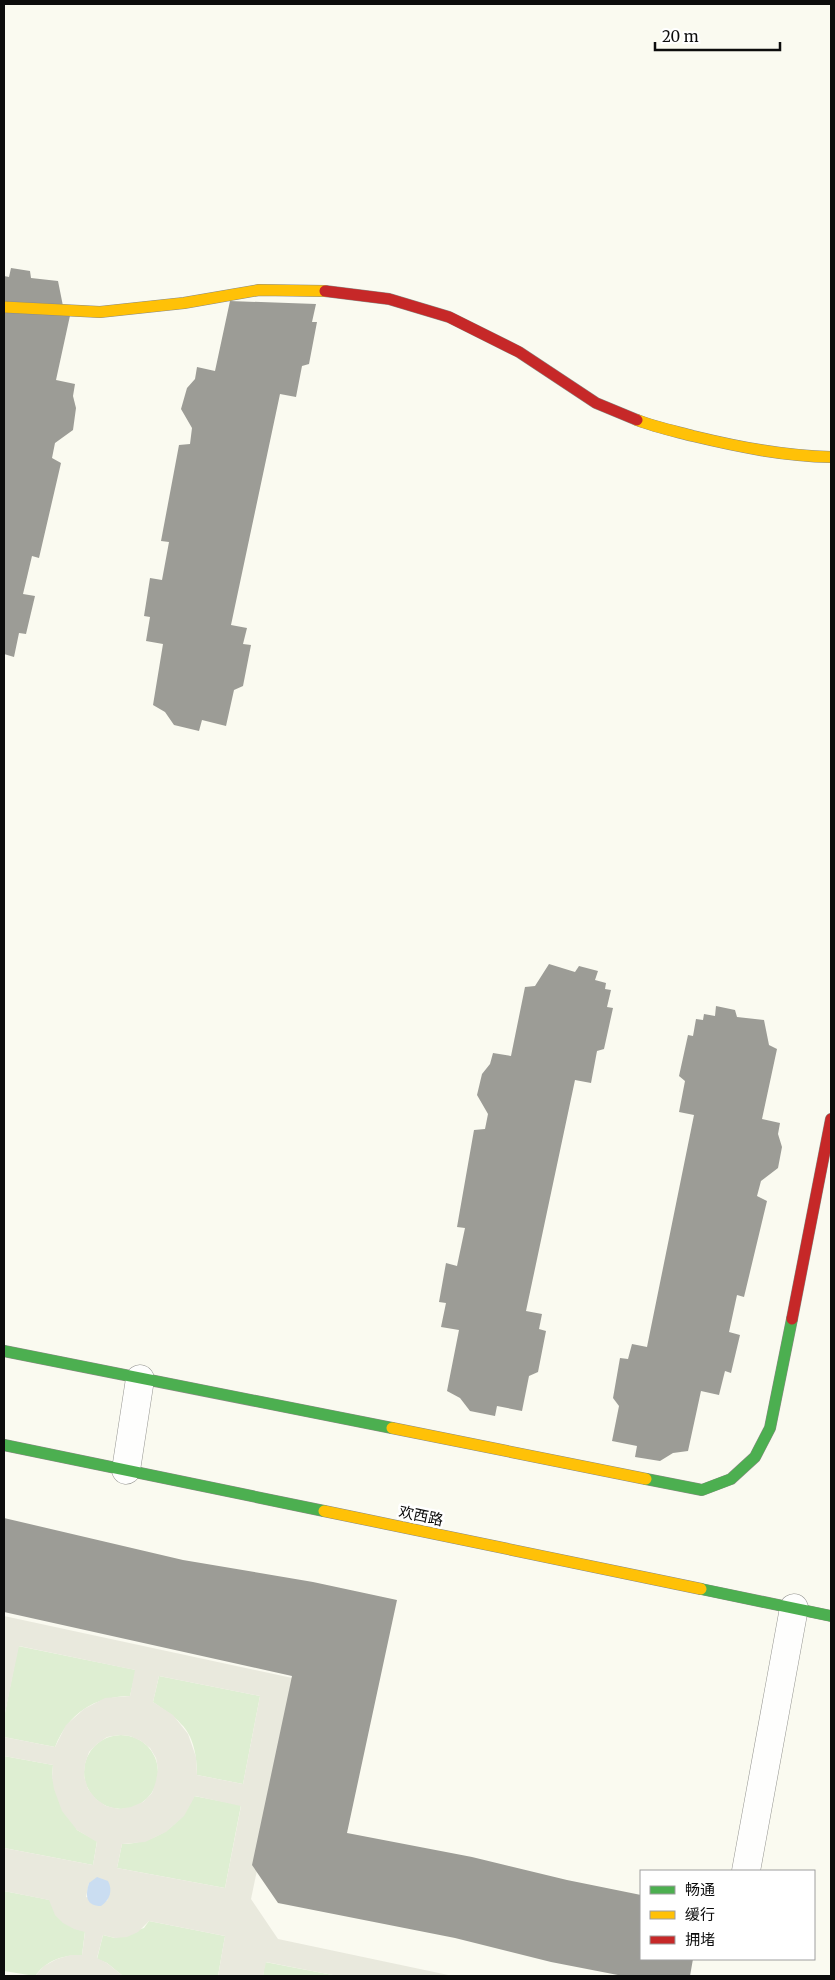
<svg xmlns="http://www.w3.org/2000/svg" width="835" height="1980" font-family="Merriweather,'Noto Sans SC',serif">
<rect width="100%" height="100%" fill="#fafaf0"/>
<g fill="#deeed2">
<path d="M18,1646L136,1670L130,1696C93,1697 69,1713 55,1747L4,1737V1718Z"/>
<path d="M159,1676L260,1696L243,1784L197,1775C197,1758 194,1736 181,1724C174,1715 162,1709 153,1702Z"/>
<circle cx="121" cy="1772" r="37"/>
<path d="M4,1756L53,1765L52,1777L77,1830L97,1841L93,1865L4,1848Z"/>
<path d="M194,1796L241,1805L225,1888L117,1868L122,1844C156,1843 180,1827 194,1796Z"/>
<path d="M4,1891L50,1900C54,1915 71,1928 85,1931L82,1955C63,1955 47,1960 35,1976L4,1971Z"/>
<path d="M149,1921L225,1936L218,1976H123L107,1963L97,1959L103,1935L115,1938L144,1928Z"/>
<path d="M265,1962L338,1976H263Z"/>
</g>
<path fill="#e9e9dd" fill-rule="evenodd" d="M4,1616L297,1679L251,1899L278,1939L453,1976H338L266,1962L263,1976H218L225,1936L149,1921L138,1932L127,1937L115,1938L103,1935L97,1958L107,1963L123,1976H35L44,1966L57,1959L71,1955H82L85,1932L74,1929L63,1923L55,1915L49,1900L4,1891V1848L93,1865L97,1842L77,1830L62,1811L54,1789L52,1777L53,1765L4,1756V1737L55,1747L66,1725L84,1709L105,1698L130,1696L135,1670L19,1646L4,1718ZM159,1676L260,1696L243,1784L197,1775L196,1757L188,1734L173,1715L153,1702ZM119,1735L130,1736L141,1741L150,1748L156,1758L158,1769L156,1781L152,1793L143,1802L131,1807L119,1809L106,1806L96,1799L88,1789L84,1776L85,1764L89,1752L97,1744L107,1737ZM195,1796L241,1806L225,1888L117,1868L122,1844L145,1842L166,1832L184,1816ZM89,1883L110,1887L107,1901L86,1897Z"/>
<path fill="#caddf1" d="M97,1877L108,1881C113,1890 110,1900 101,1906C86,1906 85,1896 89,1883Z"/>
<g fill="#9c9c96">
<path d="M11,268L30,271L31,278L58,281L63,306L71,311L56,380L75,384L73,396L76,408L73,430L55,443L52,458L61,463L39,558L32,556L23,594L35,596L26,634L19,633L14,657L4,654V276L9,277Z"/>
<path d="M230,301L316,304L312,322H317L309,364L302,366L296,397L280,394L231,625L247,628L243,644L251,645L243,686L234,690L226,726L202,720L199,731L174,725L165,712L153,705L163,644L146,641L150,617L144,616L150,578L162,580L169,542L161,541L179,445L190,444L192,428L181,409L187,388L195,379L197,367L215,371Z"/>
<path d="M549,964L575,972L579,966L598,971L595,980L606,983L605,989L611,990L607,1007L613,1008L604,1049L597,1051L591,1083L575,1080L526,1311L542,1314L539,1329L546,1331L538,1372L529,1376L522,1411L497,1406L495,1416L470,1411L460,1398L447,1391L459,1330L441,1327L446,1303L439,1302L446,1263L457,1266L465,1228L457,1227L474,1130L485,1129L488,1114L477,1095L482,1074L490,1064L493,1053L511,1056L525,987L535,986Z"/>
<path d="M716,1006L735,1010L737,1017L764,1020L769,1045L777,1049L762,1119L780,1123L778,1134L782,1147L778,1168L761,1181L757,1196L767,1201L744,1297L737,1295L729,1332L740,1335L731,1373L725,1371L719,1395L701,1391L688,1451L673,1453L660,1461L635,1457L637,1446L612,1441L619,1406L613,1398L620,1358L628,1359L632,1344L647,1347L694,1115L679,1112L685,1081L679,1076L688,1035L693,1036L696,1019L703,1020L704,1014L715,1016Z"/>
<path d="M4,1518L183,1560L313,1582L397,1600L347,1833L472,1857L567,1880L641,1895V1959H693L690,1976H623L551,1962L455,1938L278,1903L252,1865L292,1676L4,1612Z"/>
</g>
<g fill="none" stroke-linecap="round" stroke-linejoin="round">
<defs>
<g id="street">
<path d="M126,1470L140,1379"/>
<path d="M746,1871L794,1608"/>
</g>
<g id="fast">
<path d="M4,1351L392,1428"/>
<path d="M4,1445L324,1511"/>
<path d="M646,1479L702,1490L731,1479L755,1457L770,1428L792,1319"/>
<path d="M701,1589L831,1616"/>
</g>
<g id="slow">
<path d="M4,307L100,312L184,303L259,290L325,291"/>
<path d="M637,420C655,427 674,431 693,436C739,447 784,456 831,457"/>
<path d="M392,1428L646,1479"/>
<path d="M324,1511L701,1589"/>
</g>
<g id="jam">
<path d="M325,291L389,299L449,317L519,352L596,403L637,420"/>
<path d="M792,1319L831,1119"/>
</g>
</defs>
<use href="#street" stroke="#93938f" stroke-width="29"/>
<use href="#fast" stroke="#8a8a85" stroke-width="12"/>
<use href="#slow" stroke="#8a8a85" stroke-width="12"/>
<use href="#jam" stroke="#8a8a85" stroke-width="12"/>
<use href="#street" stroke="#fefefd" stroke-width="28"/>
<use href="#fast" stroke="#4caf50" stroke-width="11"/>
<use href="#slow" stroke="#ffc107" stroke-width="11"/>
<use href="#jam" stroke="#c62828" stroke-width="11"/>
</g>
<g text-anchor="middle" stroke-width="5" stroke-linejoin="round" paint-order="stroke">
<g font-size="15" fill="#0c0c0c" stroke="#fff">
<text transform="translate(421 1516) rotate(12)" y="5">欢西路</text>
</g>
</g>
<rect width="835" height="1980" fill="none" stroke="#0c0c0c" stroke-width="10"/>
<rect x="640" y="1870" width="175" height="90" fill="#ffffff" stroke="#9e9e9e"/>
<rect x="650" y="1886" width="25" height="8" fill="#4caf50" stroke="#9e9e9e"/>
<text x="685" y="1895" font-size="15" fill="#0c0c0c">畅通</text>
<rect x="650" y="1911" width="25" height="8" fill="#ffc107" stroke="#9e9e9e"/>
<text x="685" y="1920" font-size="15" fill="#0c0c0c">缓行</text>
<rect x="650" y="1936" width="25" height="8" fill="#c62828" stroke="#9e9e9e"/>
<text x="685" y="1945" font-size="15" fill="#0c0c0c">拥堵</text>
<path d="M655 42v8h125v-8" fill="none" stroke="#0c0c0c" stroke-width="2.5"/>
<text x="662" y="42" font-size="15" fill="#0c0c0c" stroke="#ffffff" stroke-width="4" paint-order="stroke">20 m</text>
</svg>
